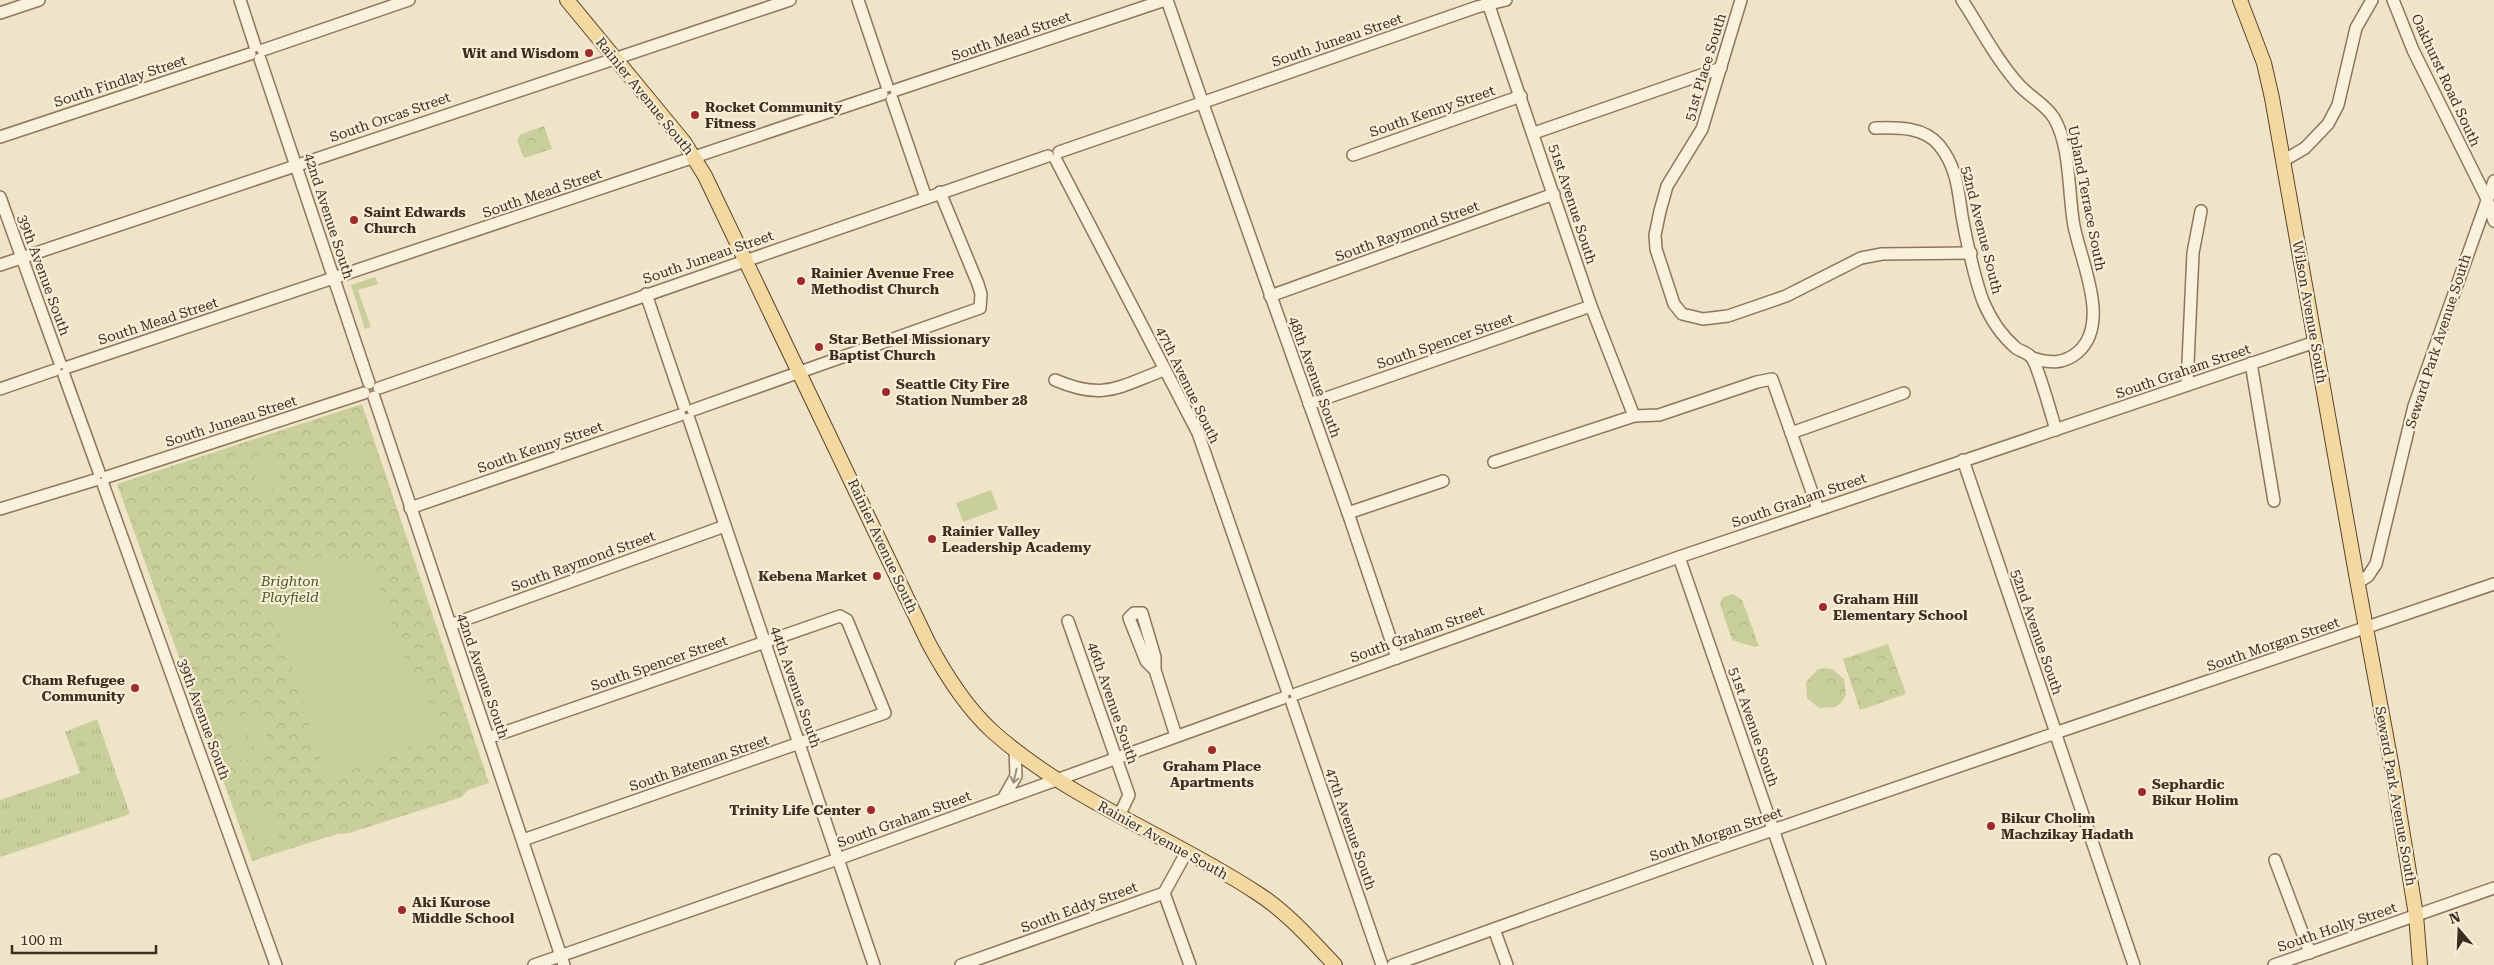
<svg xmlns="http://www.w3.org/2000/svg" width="2494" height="965" font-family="'Roboto Serif',serif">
<defs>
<pattern id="grass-tufts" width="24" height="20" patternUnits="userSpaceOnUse" patternTransform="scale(1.25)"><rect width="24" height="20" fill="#c9cf9b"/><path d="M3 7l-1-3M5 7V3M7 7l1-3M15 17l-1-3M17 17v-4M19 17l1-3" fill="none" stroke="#aeb285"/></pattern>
<pattern id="forest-crowns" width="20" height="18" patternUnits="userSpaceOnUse" patternTransform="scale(1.25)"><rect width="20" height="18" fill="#c9cf9b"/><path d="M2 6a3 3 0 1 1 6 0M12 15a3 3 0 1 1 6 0" fill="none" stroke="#aeb285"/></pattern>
</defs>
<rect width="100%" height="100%" fill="#f0e4c8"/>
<path fill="url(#grass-tufts)" d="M97,719L130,814L0,857V800L80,773L65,732Z"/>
<g fill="url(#forest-crowns)">
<path d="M544,126L552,149L524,158L517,140L521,134Z"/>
<path d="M362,404L489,783L468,790L462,797L349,833L337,834L252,861L117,484Z"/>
<path d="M1733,594L1742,600L1759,646L1755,647L1732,640L1720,604L1723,597Z"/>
<path d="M1888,644L1906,694L1860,710L1843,659Z"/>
<path d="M1824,668L1832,669L1844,679L1846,695L1842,702L1806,682L1817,670Z"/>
</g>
<g fill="#c9cf9b">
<path d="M375,277L378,284L358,290L371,327L365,329L351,285Z"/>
<circle cx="356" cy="459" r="9"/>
<path d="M269,452L282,484L262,493L249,460Z"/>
<path d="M991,490L998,509L963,522L956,503Z"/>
<path d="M322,556C340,557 357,561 370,576C387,595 390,624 400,646C413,674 427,702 441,730L399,753L330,778L326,775L311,732L301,694L265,588L272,573Z"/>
<path d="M1806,682L1842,702L1835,707L1819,708L1807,698Z"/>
<path d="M254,710L255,715L259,714L270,747L267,748L268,753L260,756L258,751L255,752L244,719L247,718L245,713Z"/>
<path d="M235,716L237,721L240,720L251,753L248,755L250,759L241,762L240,757L236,759L225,726L229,724L227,719Z"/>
<path d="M267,807L280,841L259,849L247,814Z"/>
</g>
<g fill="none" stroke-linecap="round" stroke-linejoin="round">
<defs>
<g id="minor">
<path d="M240,0L255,46"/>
<path d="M858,0L887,86"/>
<path d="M1167,0L1201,98"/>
<path d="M1487,0L1591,306L1634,416"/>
<path d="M1741,0L1702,129L1667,186L1660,211L1655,235L1656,249L1674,304L1682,314L1703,319L1728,316L1786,296L1861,258L1882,254L1971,253"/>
<path d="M1962,0C1981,29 1996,59 2019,85C2030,97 2045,104 2054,118C2071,147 2068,194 2074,226C2081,262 2111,323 2078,352C2063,365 2049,363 2032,358"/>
<path d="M2393,0L2413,50L2487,199L2494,221"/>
<path d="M0,13L39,0"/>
<path d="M263,50L409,0"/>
<path d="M260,59L369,383"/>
<path d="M896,90L1165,0"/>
<path d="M892,99L926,198"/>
<path d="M1207,101L1477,7L1506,0"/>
<path d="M1204,107L1348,513L1397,658"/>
<path d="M1875,128C1898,127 1924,127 1939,145C1957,167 1958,190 1962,216C1966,239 1975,280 1983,301C1990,318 2002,336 2016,348C2020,351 2029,353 2032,358C2038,366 2052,417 2056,430"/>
<path d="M1534,133L1721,68"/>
<path d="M0,137L250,54"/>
<path d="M1059,152L1198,104"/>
<path d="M1353,155L1521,96"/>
<path d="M1056,160L1198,433L1287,690"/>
<path d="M2283,161L2305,148L2328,124L2338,105L2356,28L2372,0"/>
<path d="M0,197L60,363"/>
<path d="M0,265L790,0"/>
<path d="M646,294L684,406"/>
<path d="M1270,296L1554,194"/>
<path d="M2251,363L2274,501"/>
<path d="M68,367L882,94"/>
<path d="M64,375L99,472"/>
<path d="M1055,380C1104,401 1118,387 1164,370"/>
<path d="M2187,385L2193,253L2201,211"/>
<path d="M379,388L1048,156"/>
<path d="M0,389L55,370"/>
<path d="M374,397L564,965"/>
<path d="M1309,404L1591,306"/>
<path d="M693,410L980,308L981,294L978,284L940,192"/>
<path d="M689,419L874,965"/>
<path d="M1791,433L1904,393"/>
<path d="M1963,460L2054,727"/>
<path d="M1494,462L1634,416L1659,415L1757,382L1772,379L1818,509"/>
<path d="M107,477L364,393"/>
<path d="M103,484L276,965"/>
<path d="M410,508L680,415"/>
<path d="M0,509L95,480"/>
<path d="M1348,513L1443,481"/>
<path d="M1679,557L1820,965"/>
<path d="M2357,583L2368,576L2376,564L2414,406L2494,181"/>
<path d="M1068,621L1129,795L1119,816"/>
<path d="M450,625L725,526"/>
<path d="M1155,670V657L1142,613H1134L1129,618L1146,661L1155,670L1176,736"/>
<path d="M1296,694L1679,557L2315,342"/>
<path d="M1292,703L1382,965"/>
<path d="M2061,731L2494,584"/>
<path d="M488,738L840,616L847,620L885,713L523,840"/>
<path d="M2057,738L2134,965"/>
<path d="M1003,799L1016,776L1015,749"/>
<path d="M2275,860L2310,953"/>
<path d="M1164,893L1190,965"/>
<path d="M1494,929L1507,965"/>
<path d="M534,965L838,859L1283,698"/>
<path d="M961,965L1164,893L1186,853"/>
<path d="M1393,965L1712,851L2050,735"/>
<path d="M2274,965L2494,888"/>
</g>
<g id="major">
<path d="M567,0L684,142L705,176L928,642C945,674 965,706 992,731C1070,801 1171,836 1257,893C1287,912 1311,940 1335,965"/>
<path d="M2240,0L2264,63L2272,98L2356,574L2392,768L2416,915L2420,965"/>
</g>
</defs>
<use href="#minor" stroke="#8d765c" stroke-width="14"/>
<use href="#major" stroke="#5b4430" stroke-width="16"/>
<use href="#minor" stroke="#faf1dc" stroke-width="11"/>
<use href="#major" stroke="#f3d9a0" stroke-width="14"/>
</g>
<defs><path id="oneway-shaft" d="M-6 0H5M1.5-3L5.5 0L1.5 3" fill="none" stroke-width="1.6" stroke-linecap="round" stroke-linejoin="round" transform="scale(1.25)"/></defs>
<use stroke="#9c907e" href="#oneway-shaft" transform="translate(1015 776) rotate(103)"/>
<g fill="#9e2a2b" stroke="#f7eed8" stroke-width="2">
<circle cx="589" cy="53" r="5"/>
<circle cx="695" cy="115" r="5"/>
<circle cx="354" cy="220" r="5"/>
<circle cx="801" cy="281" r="5"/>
<circle cx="819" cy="347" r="5"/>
<circle cx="886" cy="392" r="5"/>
<circle cx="932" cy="539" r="5"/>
<circle cx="877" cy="576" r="5"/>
<circle cx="1823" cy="607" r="5"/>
<circle cx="135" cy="688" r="5"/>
<circle cx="1212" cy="750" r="5"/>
<circle cx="2142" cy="792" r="5"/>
<circle cx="871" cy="810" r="5"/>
<circle cx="1991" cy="826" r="5"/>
<circle cx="402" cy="910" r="5"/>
</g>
<g text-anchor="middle" stroke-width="4.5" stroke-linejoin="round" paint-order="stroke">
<g font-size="14" fill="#3d2e20" stroke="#f7eed8">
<text transform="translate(1011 36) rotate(-19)" y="5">South Mead Street</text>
<text transform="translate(1337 40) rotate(-19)" y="5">South Juneau Street</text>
<text transform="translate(1705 67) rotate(-73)" y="5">51st Place South</text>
<text transform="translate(2446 80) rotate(65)" y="5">Oakhurst Road South</text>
<text transform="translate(120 81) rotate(-18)" y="5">South Findlay Street</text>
<text transform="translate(645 96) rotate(51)" y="5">Rainier Avenue South</text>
<text transform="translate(1432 111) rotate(-19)" y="5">South Kenny Street</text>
<text transform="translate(390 117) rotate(-19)" y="5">South Orcas Street</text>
<text transform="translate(542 193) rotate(-19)" y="5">South Mead Street</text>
<text transform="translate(2087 198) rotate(79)" y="5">Upland Terrace South</text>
<text transform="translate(1573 204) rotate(72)" y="5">51st Avenue South</text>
<text transform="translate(329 216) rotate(72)" y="5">42nd Avenue South</text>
<text transform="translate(1982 230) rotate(76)" y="5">52nd Avenue South</text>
<text transform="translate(1407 231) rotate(-20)" y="5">South Raymond Street</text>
<text transform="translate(708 257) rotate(-19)" y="5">South Juneau Street</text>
<text transform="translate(44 275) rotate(70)" y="5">39th Avenue South</text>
<text transform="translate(2310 312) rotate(80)" y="5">Wilson Avenue South</text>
<text transform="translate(158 321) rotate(-18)" y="5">South Mead Street</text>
<text transform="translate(1445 341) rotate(-19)" y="5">South Spencer Street</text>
<text transform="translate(2438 341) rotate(-72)" y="5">Seward Park Avenue South</text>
<text transform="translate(2183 371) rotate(-19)" y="5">South Graham Street</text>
<text transform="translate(1315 377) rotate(70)" y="5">48th Avenue South</text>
<text transform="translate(1188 385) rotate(64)" y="5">47th Avenue South</text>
<text transform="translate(231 421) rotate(-18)" y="5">South Juneau Street</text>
<text transform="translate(540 447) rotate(-19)" y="5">South Kenny Street</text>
<text transform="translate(1799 500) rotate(-19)" y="5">South Graham Street</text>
<text transform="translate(883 546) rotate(65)" y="5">Rainier Avenue South</text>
<text transform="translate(583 561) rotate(-20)" y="5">South Raymond Street</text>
<text transform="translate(2037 632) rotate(71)" y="5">52nd Avenue South</text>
<text transform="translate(1417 634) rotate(-20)" y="5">South Graham Street</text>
<text transform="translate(2273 644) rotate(-19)" y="5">South Morgan Street</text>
<text transform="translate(659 663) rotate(-19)" y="5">South Spencer Street</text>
<text transform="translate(483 676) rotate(71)" y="5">42nd Avenue South</text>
<text transform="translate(796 687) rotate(71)" y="5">44th Avenue South</text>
<text transform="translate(1113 703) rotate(71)" y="5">46th Avenue South</text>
<text transform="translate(204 719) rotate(70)" y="5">39th Avenue South</text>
<text transform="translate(1754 727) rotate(71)" y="5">51st Avenue South</text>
<text transform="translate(699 763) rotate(-19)" y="5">South Bateman Street</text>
<text transform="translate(2396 796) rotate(80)" y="5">Seward Park Avenue South</text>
<text transform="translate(904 819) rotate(-20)" y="5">South Graham Street</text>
<text transform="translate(1351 829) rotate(71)" y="5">47th Avenue South</text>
<text transform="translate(1716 834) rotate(-19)" y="5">South Morgan Street</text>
<text transform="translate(1163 840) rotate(29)" y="5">Rainier Avenue South</text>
<text transform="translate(1079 907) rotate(-20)" y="5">South Eddy Street</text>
<text transform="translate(2337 927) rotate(-19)" y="5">South Holly Street</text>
</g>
<g font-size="14" font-weight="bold" fill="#3d2e20" stroke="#f7eed8" text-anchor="start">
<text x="579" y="58" text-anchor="end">Wit and Wisdom</text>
<text x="705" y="112">Rocket Community<tspan x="705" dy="16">Fitness</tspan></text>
<text x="364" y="217">Saint Edwards<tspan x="364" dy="16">Church</tspan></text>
<text x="811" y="278">Rainier Avenue Free<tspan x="811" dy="16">Methodist Church</tspan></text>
<text x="829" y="344">Star Bethel Missionary<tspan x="829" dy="16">Baptist Church</tspan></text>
<text x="896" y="389">Seattle City Fire<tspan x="896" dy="16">Station Number 28</tspan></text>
<text x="942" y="536">Rainier Valley<tspan x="942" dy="16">Leadership Academy</tspan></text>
<text x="867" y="581" text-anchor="end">Kebena Market</text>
<text x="1833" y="604">Graham Hill<tspan x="1833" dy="16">Elementary School</tspan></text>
<text x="125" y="685" text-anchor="end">Cham Refugee<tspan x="125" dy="16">Community</tspan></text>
<text x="1212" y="771" text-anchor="middle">Graham Place<tspan x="1212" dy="16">Apartments</tspan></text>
<text x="2152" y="789">Sephardic<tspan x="2152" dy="16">Bikur Holim</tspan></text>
<text x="861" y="815" text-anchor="end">Trinity Life Center</text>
<text x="2001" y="823">Bikur Cholim<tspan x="2001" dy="16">Machzikay Hadath</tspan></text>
<text x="412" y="907">Aki Kurose<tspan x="412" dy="16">Middle School</tspan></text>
</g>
<g font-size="14" font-style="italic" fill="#4d5a26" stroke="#f7eed8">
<text x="290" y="586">Brighton<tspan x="290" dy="16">Playfield</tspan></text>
</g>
</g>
<g transform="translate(2459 930) rotate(341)" stroke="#f7eed8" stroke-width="4" paint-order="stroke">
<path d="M0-4L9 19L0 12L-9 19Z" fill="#3d2e20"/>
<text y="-8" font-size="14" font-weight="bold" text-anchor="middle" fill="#3d2e20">N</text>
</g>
<path d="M12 945v8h144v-8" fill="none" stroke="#3d2e20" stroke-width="2.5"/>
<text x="20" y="945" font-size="15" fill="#3d2e20" stroke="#f7eed8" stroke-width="4" paint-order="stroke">100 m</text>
</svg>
